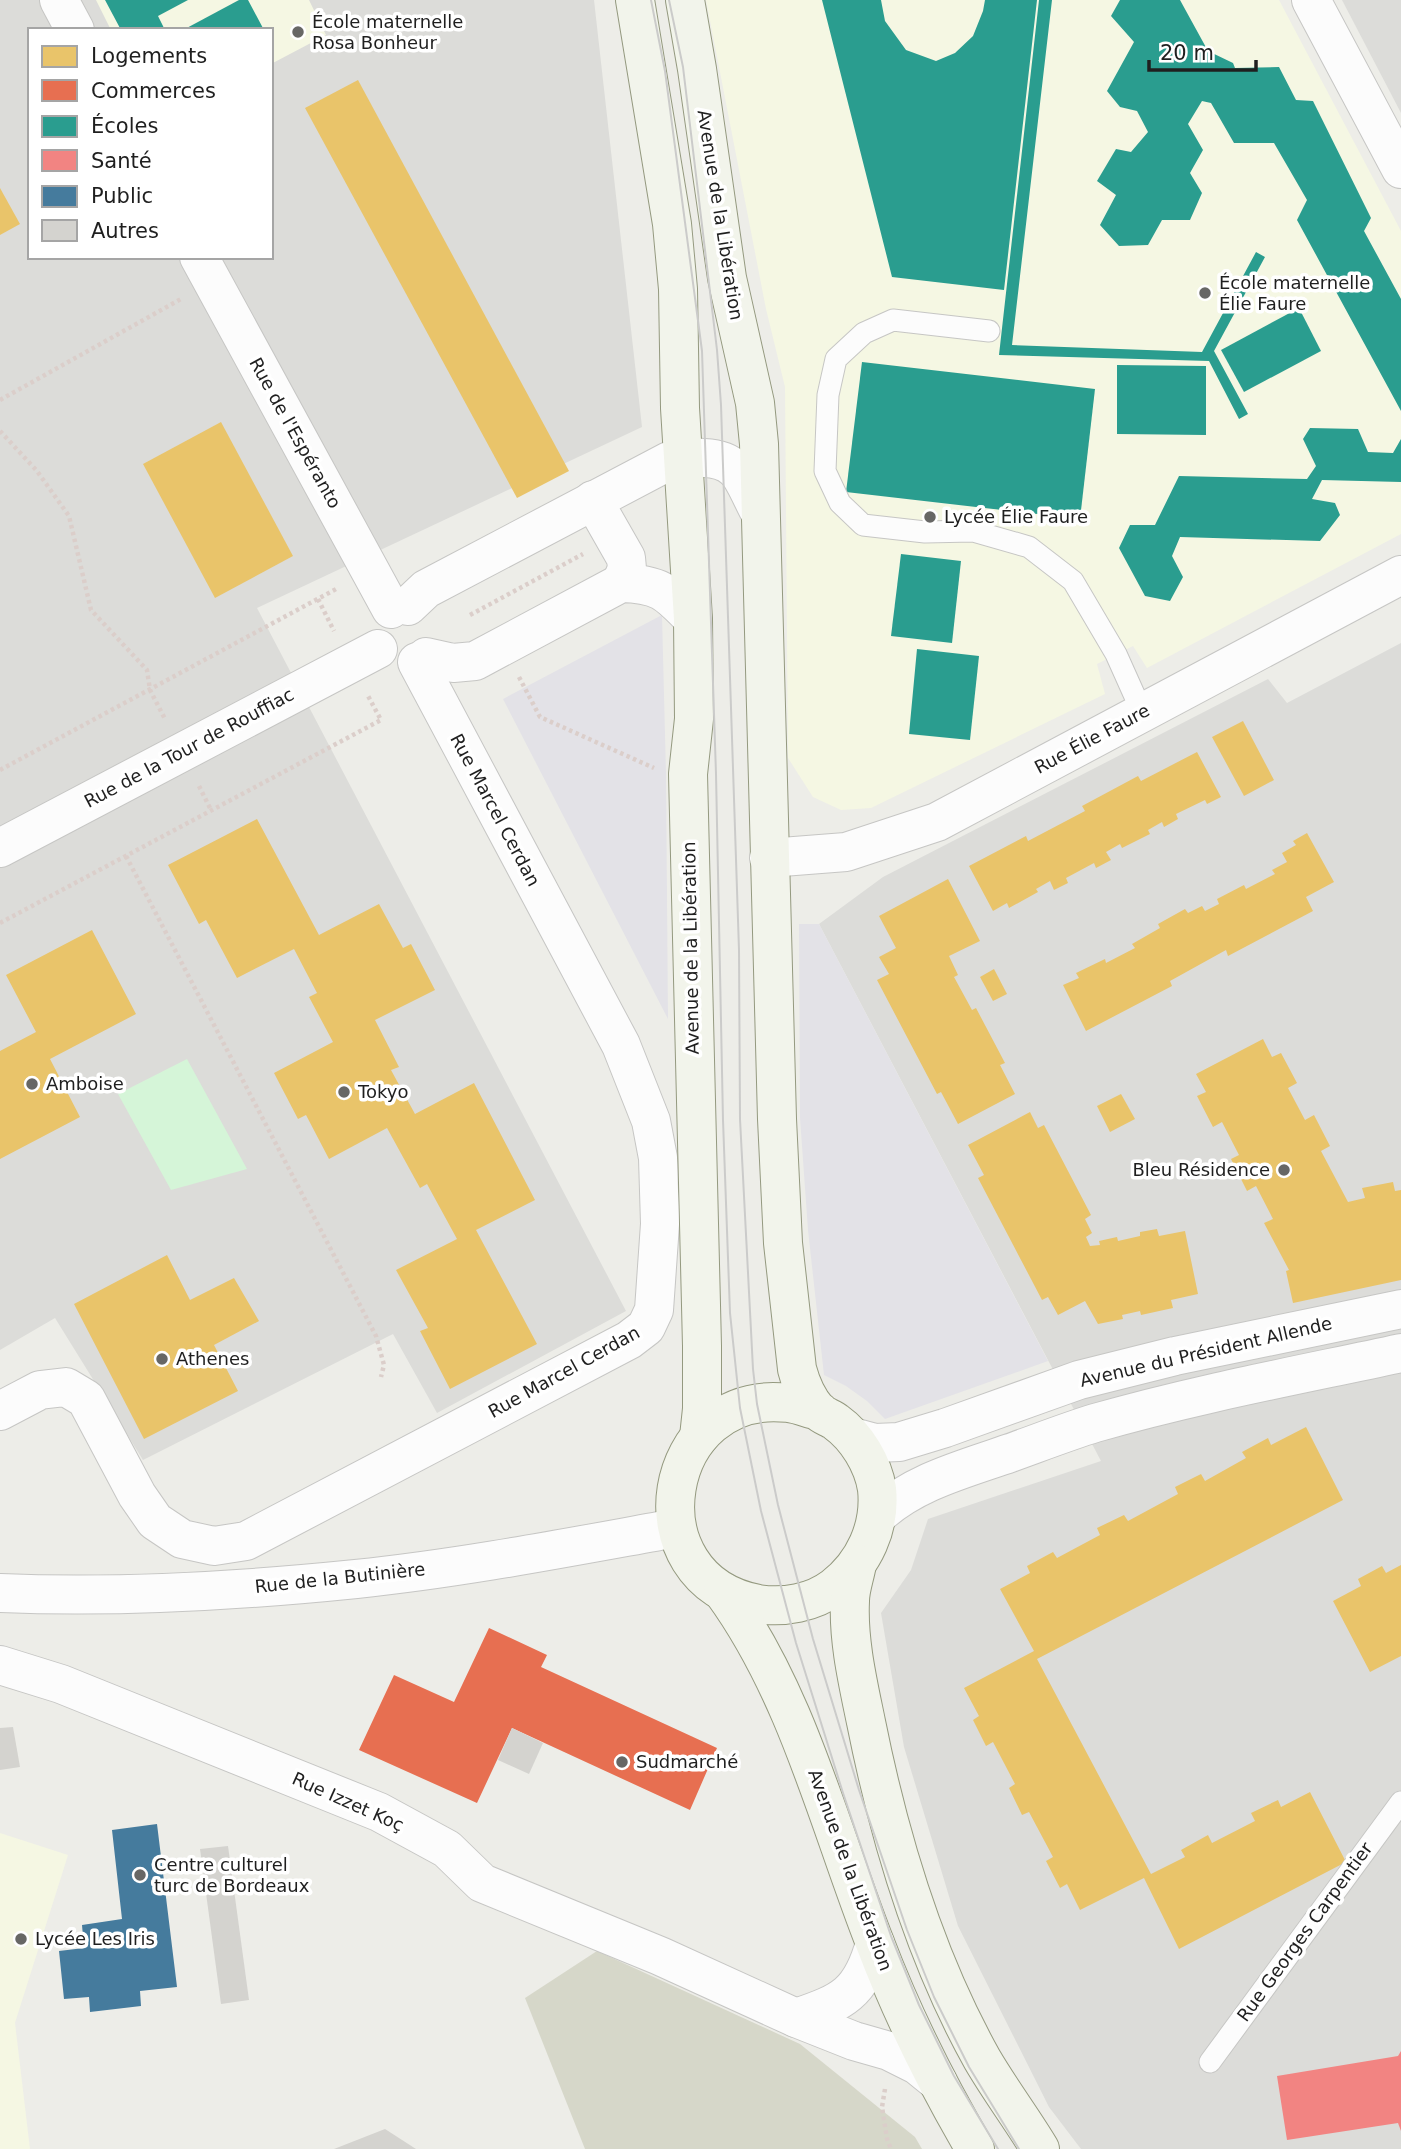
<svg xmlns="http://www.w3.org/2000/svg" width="1401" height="2149" font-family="'DejaVu Sans',sans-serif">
<rect width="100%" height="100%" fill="#edede8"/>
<g fill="#dcdcd9" fill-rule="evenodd">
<path d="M0,0H594L642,427L257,608L626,1311L437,1413L393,1334L143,1460L55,1318L0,1350ZM30,30H271V257H30Z"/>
<path d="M1342,0H1401V113Z"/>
<path d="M1401,643V2149H1081L1049,2107L958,1926L904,1747L881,1613L911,1570L928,1519L1101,1461L819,924L883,877L1268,679L1287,703Z"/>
</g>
<g fill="#f5f7e3">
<path d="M96,0H309L326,35L271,64V30H111Z"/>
<path d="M706,0H1279L1401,231V534L1147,668L1133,646L1097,664L1105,694L871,808L841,810L813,797L788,758L785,387L766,309Z"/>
<path d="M0,1833L68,1855L15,2023L30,2149H0Z"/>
</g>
<path fill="#d6d7c9" d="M597,1951L800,2044L915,2137L922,2149H585L525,1998Z"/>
<path fill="#d5f5d8" d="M187,1059L247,1169L171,1190L118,1094Z"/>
<g fill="#e3e2e7">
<path d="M662,615L666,774L668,1019L503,699Z"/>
<path d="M799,924H819L1048,1361L885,1419L867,1401L846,1386L824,1375L808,1230L800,1118Z"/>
</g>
<g fill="#e9c46a">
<path d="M358,80L569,471L517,498L305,108Z"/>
<path d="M0,188L20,224L0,235Z"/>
<path d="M221,422L293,556L215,598L143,464Z"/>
<path d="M1243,721L1274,780L1244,796L1212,737Z"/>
<path d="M1197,752L1221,797L1207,804L1205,800L1176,814L1178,819L1164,827L1162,822L1148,830L1150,834L1122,848L1120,844L1106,852L1111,860L1096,868L1094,863L1066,878L1068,883L1054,890L1050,881L1036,889L1038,892L1009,908L1007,903L993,911L969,866L1026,836L1028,841L1085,811L1082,806L1138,776L1141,781Z"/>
<path d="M257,819L319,935L379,904L403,948L411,944L435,990L375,1020L399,1067L391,1070L415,1114L474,1083L535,1200L476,1230L537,1344L450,1389L420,1331L428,1328L396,1270L457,1239L427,1184L420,1188L387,1128L329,1159L306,1115L298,1119L274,1073L333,1042L309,997L317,993L294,949L237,978L206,920L199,924L168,865Z"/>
<path d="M1307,833L1334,882L1306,897L1313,911L1228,956L1226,950L1170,981L1172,986L1086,1031L1063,985L1079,978L1076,973L1105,959L1106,963L1135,948L1132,944L1160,928L1158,924L1185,909L1188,913L1202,906L1205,911L1219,904L1217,899L1244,885L1246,889L1275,874L1272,870L1287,862L1282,853L1296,845L1293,841Z"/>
<path d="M948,879L980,941L949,956L958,975L954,977L972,1010L976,1008L1005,1063L1000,1065L1015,1094L958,1124L941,1092L937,1094L877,980L889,974L879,957L896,948L879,916Z"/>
<path d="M92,930L136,1014L50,1059L80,1117L0,1159V1051L36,1032L6,975Z"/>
<path d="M994,969L1007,994L993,1001L980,977Z"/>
<path d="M1263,1039L1272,1057L1281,1053L1297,1083L1288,1088L1305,1120L1314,1115L1330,1146L1321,1151L1348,1202L1365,1198L1362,1188L1393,1182L1395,1191L1401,1190V1280L1293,1303L1286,1271L1289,1270L1264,1223L1273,1219L1256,1186L1247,1191L1231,1159L1239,1155L1222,1122L1213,1127L1197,1096L1206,1092L1196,1074Z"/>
<path d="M1121,1094L1135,1119L1110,1132L1097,1106Z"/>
<path d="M1030,1112L1038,1128L1044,1125L1091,1215L1085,1219L1092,1233L1086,1237L1090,1246L1100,1245L1099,1241L1117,1237L1118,1241L1140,1236V1232L1157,1229L1159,1236L1185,1231L1198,1294L1171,1300L1173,1308L1141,1315L1140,1311L1122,1315L1123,1319L1098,1324L1085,1301L1058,1315L1048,1297L1042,1300L978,1178L984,1175L968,1145Z"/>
<path d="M167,1255L190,1300L234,1278L259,1321L214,1345L238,1391L144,1439L74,1304Z"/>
<path d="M1306,1427L1343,1500L1037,1659L1151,1874L1185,1857L1181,1850L1208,1835L1212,1843L1255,1821L1251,1813L1278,1800L1281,1807L1310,1792L1346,1862L1179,1949L1144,1878L1080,1910L1067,1884L1060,1888L1046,1861L1053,1857L1029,1812L1022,1815L1009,1788L1015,1784L993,1742L986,1746L973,1720L979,1716L964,1688L1034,1651L1000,1589L1030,1573L1027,1566L1053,1552L1057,1558L1100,1535L1097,1528L1124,1515L1128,1521L1178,1494L1175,1487L1201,1474L1205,1481L1246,1458L1242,1452L1268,1438L1271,1445Z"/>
<path d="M1401,1565V1656L1370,1672L1333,1601L1361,1586L1358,1579L1382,1566L1386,1573Z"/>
</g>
<path fill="#e76f51" d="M489,1628L547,1655L541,1667L717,1748L690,1810L512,1728L477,1803L359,1750L394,1675L454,1702Z"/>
<g fill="#2a9d8f">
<path d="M105,0H188L158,16L165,30H121Z"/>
<path d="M239,0H248L264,30H183Z"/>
<path d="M822,0H881L885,21L906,50L936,61L955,53L973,36L983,11L985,0H1037L1004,290L892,277Z"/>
<path d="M1039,0H1052L1012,345L1202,352L1256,252L1265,257L1214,351L1248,414L1239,419L1209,361L999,355Z"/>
<path d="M1120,0H1180L1208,51L1233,63L1235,68L1279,67L1296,100L1313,101L1371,218L1364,231L1401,299V411L1297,220L1307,200L1274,143H1234L1211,103L1202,101L1188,124L1203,150L1190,173L1202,193L1190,220H1162L1148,245L1119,246L1100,225L1116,195L1097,181L1116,149L1131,152L1148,132L1137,111L1120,107L1107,91L1134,42L1111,16Z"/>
<path d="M1299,308L1321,351L1244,392L1221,350Z"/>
<path d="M862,362L1095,389L1080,519L846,492Z"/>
<path d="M1117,365L1206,366V435L1117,434Z"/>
<path d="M1310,428L1358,429L1368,452L1393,453L1401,439V482L1322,480L1312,499L1335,503L1340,515L1320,541L1180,537L1172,556L1183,577L1170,601L1145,596L1119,548L1130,525H1155L1179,476L1307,479L1316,466L1303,439Z"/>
<path d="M901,554L961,561L952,643L891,636Z"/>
<path d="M917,649L979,656L970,740L909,734Z"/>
</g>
<path fill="#f28482" d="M1401,2051V2131L1398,2123L1287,2140L1277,2076L1398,2056Z"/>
<path fill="#457b9d" d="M157,1824L177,1987L140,1991L141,2006L90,2012L89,1997L64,1999L59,1951L84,1948L82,1925L122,1919L112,1830Z"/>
<g fill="#d4d3cf">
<path d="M13,1727L20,1767L0,1770V1728Z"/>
<path d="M512,1728L543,1743L529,1774L498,1760Z"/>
<path d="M228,1846L249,2000L221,2004L200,1849Z"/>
<path d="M385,2129L416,2149H334Z"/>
</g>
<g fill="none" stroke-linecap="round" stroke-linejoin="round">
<defs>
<g id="lane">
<path d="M989,331L893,320L864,333L836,359L828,395L825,471L840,503L863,525L925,532L973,531L1029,547L1073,581L1116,654L1142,712"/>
<path d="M1210,2062L1401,1802"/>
</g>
<g id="street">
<path d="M59,0L75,30"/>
<path d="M1311,0L1401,169"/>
<path d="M199,257L391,609"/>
<path d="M593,500L626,558L627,569L621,583"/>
<path d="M408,606L426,589L669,461C689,458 719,453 735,469C744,477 753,501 760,513"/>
<path d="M426,657L453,663L475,661L621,583C660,584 667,592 693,619"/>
<path d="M0,848L378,649"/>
<path d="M769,858L846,852L937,822L1401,575"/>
<path d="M0,1411L40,1390L66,1387L86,1399L137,1495L155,1521L182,1539L214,1546L246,1541L629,1340L646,1327L654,1310L660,1224L658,1158L651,1121L621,1045L417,662"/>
<path d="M853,1437L875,1443L899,1442L945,1428L1079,1380L1175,1356L1401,1309"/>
<path d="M877,1516C913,1482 964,1469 1010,1453C1038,1443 1066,1432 1095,1423C1196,1394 1299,1375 1401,1353"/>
<path d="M0,1593C118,1598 238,1591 356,1579C463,1568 570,1547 676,1528"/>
<path d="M0,1665L61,1684L379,1812L447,1849L482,1883L660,1956L796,2018L854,2041L889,2051L917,2065L938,2082"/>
<path d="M796,2018C843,2002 861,1994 875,1943"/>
</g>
<g id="secondary">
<path d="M635,0L672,224L678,289L680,408L693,619L694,719L688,774L702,1346V1409L699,1437"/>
<path d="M685,0L697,69L727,278L755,403L759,444L777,1119L783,1243L797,1369C801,1384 807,1399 818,1411C823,1416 831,1418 836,1422C857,1437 873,1464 877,1489C881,1527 864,1564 834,1587C813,1603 784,1608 758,1604C628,1579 661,1388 788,1403C798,1404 809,1409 819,1411"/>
<path d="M857,1564C855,1576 850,1589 850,1601C848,1641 858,1683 866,1722C889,1837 925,1957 982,2059C1000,2090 1022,2119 1040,2149"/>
<path d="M723,1592C798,1695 829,1826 875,1943C902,2014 937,2084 975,2149"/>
</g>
</defs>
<use href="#lane" stroke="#c6c6c4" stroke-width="23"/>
<use href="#street" stroke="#c6c6c4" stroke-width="40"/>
<use href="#secondary" stroke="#94997f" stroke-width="40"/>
<g stroke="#dbceca" stroke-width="4.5" stroke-dasharray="3.5 3.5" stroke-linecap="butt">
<path d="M0,400L181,299"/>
<path d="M0,431L37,471L69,516L91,610L147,670L150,690L165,719"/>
<path d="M318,599L334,631"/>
<path d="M470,615L583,554"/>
<path d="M519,677L540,717L654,768"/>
<path d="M0,770L338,588"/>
<path d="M199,786L211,810"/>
<path d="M126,856L376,1336L384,1365L381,1377"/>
<path d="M0,923L381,720L367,694"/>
<path d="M885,2089L882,2107L887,2139L891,2149"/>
</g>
<use href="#lane" stroke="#fcfcfc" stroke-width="21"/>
<use href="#street" stroke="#fcfcfc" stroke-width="38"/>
<use href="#secondary" stroke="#f2f4eb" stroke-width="38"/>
<g stroke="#cbcbca" stroke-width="2">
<path d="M651,0L665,71L702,351L716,774L723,1120L730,1313L740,1408L761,1511L796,1643L843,1793L891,1936L919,2005L954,2076L998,2149"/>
<path d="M669,0L683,67L717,350L721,405L739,950L740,1119L753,1369L757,1404L778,1505L813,1639L859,1790L907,1930L934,1997L969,2067L1019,2149"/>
</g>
</g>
<g fill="#676765" stroke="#fff" stroke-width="2.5">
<circle cx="298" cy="32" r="7"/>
<circle cx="1205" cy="293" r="7"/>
<circle cx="930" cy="517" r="7"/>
<circle cx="32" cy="1084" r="7"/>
<circle cx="344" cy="1092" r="7"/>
<circle cx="1284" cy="1170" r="7"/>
<circle cx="162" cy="1359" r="7"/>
<circle cx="622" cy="1762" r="7"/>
<circle cx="140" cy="1875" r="7"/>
<circle cx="21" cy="1939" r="7"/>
</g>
<g text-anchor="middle" stroke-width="7" stroke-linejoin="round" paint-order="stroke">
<g font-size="18" fill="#1f1f1f" stroke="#fff" text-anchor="start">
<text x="312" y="28">École maternelle<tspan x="312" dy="21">Rosa Bonheur</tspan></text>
<text x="1219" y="289">École maternelle<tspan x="1219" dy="21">Élie Faure</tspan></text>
<text x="944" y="523">Lycée Élie Faure</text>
<text x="46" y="1090">Amboise</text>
<text x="358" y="1098">Tokyo</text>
<text x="1270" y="1176" text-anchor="end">Bleu Résidence</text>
<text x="176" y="1365">Athenes</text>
<text x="636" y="1768">Sudmarché</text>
<text x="154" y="1871">Centre culturel<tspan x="154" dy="21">turc de Bordeaux</tspan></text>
<text x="35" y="1945">Lycée Les Iris</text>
</g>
<g font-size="18" fill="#1f1f1f" stroke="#fff">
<text transform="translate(720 215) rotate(81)" y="6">Avenue de la Libération</text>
<text transform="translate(295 433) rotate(61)" y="6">Rue de l'Espéranto</text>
<text transform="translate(1092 739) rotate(-28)" y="6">Rue Élie Faure</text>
<text transform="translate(189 748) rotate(-28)" y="6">Rue de la Tour de Rouffiac</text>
<text transform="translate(495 810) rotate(62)" y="6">Rue Marcel Cerdan</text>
<text transform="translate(691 948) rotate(-91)" y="6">Avenue de la Libération</text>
<text transform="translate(1206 1352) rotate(-13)" y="6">Avenue du Président Allende</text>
<text transform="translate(564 1372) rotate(-29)" y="6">Rue Marcel Cerdan</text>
<text transform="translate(340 1578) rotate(-6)" y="6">Rue de la Butinière</text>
<text transform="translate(348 1802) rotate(24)" y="6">Rue Izzet Koç</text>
<text transform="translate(850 1870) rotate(70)" y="6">Avenue de la Libération</text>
<text transform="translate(1305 1932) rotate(-54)" y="6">Rue Georges Carpentier</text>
</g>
</g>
<rect x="28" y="28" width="245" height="231" fill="#ffffff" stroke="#a5a5a5" stroke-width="2"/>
<rect x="42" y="46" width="35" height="21" fill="#e9c46a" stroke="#a5a5a5" stroke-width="2"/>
<text x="91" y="63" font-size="21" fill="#1f1f1f">Logements</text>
<rect x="42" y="80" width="35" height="21" fill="#e76f51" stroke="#a5a5a5" stroke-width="2"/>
<text x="91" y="98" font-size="21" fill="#1f1f1f">Commerces</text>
<rect x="42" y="116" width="35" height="21" fill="#2a9d8f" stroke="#a5a5a5" stroke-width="2"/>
<text x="91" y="133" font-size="21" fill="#1f1f1f">Écoles</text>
<rect x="42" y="150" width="35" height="21" fill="#f28482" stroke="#a5a5a5" stroke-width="2"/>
<text x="91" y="168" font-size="21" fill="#1f1f1f">Santé</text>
<rect x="42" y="186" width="35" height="21" fill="#457b9d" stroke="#a5a5a5" stroke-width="2"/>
<text x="91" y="203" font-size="21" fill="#1f1f1f">Public</text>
<rect x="42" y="220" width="35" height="21" fill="#d4d3cf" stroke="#a5a5a5" stroke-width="2"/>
<text x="91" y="238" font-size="21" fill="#1f1f1f">Autres</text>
<path d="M1149 60v10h107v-10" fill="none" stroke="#1f1f1f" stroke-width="3.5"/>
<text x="1160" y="60" font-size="21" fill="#1f1f1f" stroke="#ffffff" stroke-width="5" paint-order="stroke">20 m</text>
</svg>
